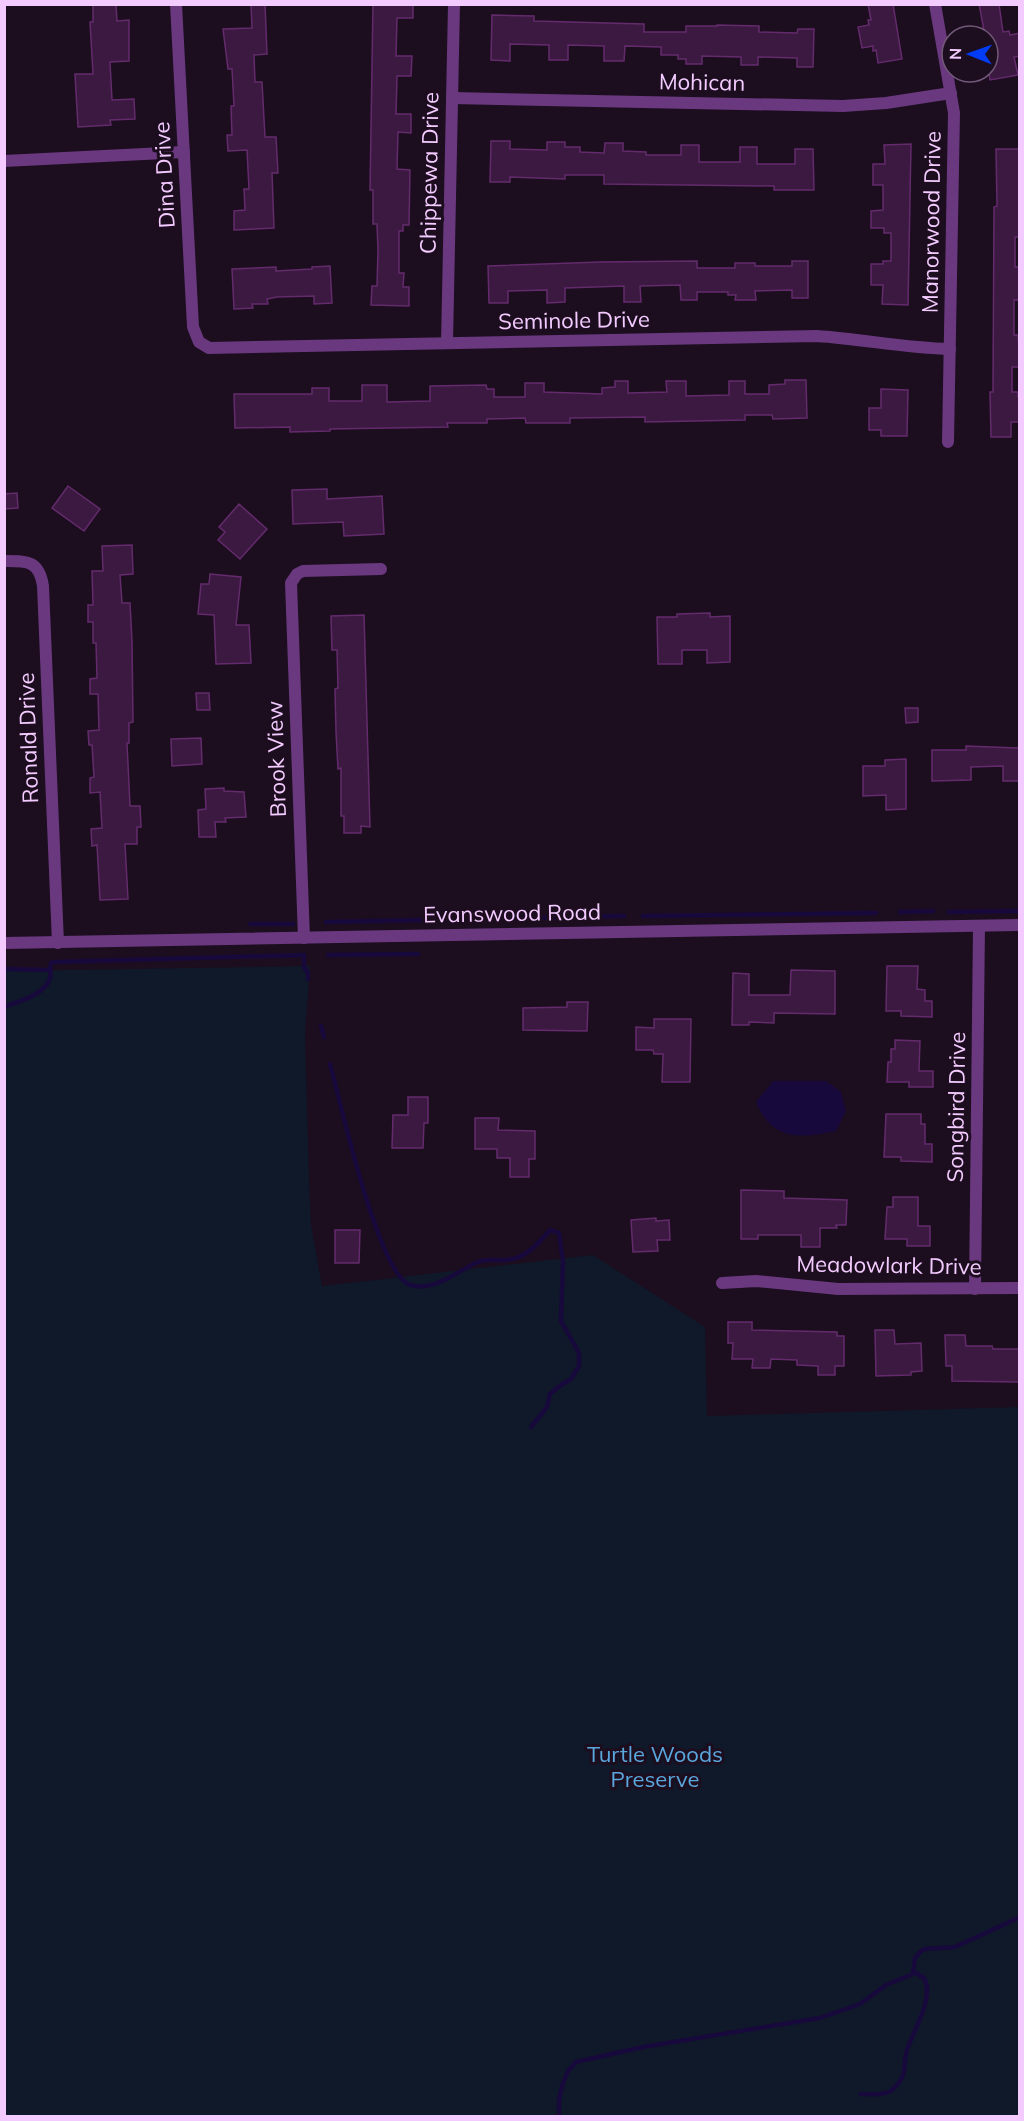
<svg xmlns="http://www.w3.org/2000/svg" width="1024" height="2121" font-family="Mulish,sans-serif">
<rect width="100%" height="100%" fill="#1c0d1f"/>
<path fill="#101929" d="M310,966L305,1035L309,1179L311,1225L322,1286L593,1255L705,1327L707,1416L1019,1407V2116H5V971Z"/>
<path fill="#18093c" d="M773,1081H826L841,1092L846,1111L836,1131C800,1138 773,1142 756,1102Z"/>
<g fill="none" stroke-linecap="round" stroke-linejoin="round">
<g stroke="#18093c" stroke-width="4.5">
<path d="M900,912L933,911"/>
<path d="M949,912L1020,911"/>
<path d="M643,916L876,913"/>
<path d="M326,922L624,916"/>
<path d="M250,924H293"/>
<path d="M328,955L418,954"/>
<path d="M4,969L50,970"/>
<path d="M4,1007C19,1001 45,995 50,978C51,974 50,968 51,963L55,962L304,955V967L308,973V979"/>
<path d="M321,1026L324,1037"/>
<path d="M330,1064C340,1100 378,1274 410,1285C434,1292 458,1271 478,1262C487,1258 496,1261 506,1260C525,1259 538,1244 550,1230L559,1233L563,1261L561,1321L579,1353V1366L571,1379L561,1385L550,1394L547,1407L531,1427"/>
<path d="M861,2094C871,2094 886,2096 893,2089C909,2074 902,2067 907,2050C913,2031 935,1998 924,1978L913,1971"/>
<path d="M559,2116V2100L562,2086L568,2071L576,2062L643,2047L820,2018L860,2004L886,1985L913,1974L915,1958L921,1951L925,1949L955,1947L1020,1917"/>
</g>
</g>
<g fill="#3b1940" stroke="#632b6c" stroke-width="1.5">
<path d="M93,4H116L117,21L129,20V61L110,62L112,100L134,99L135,119L110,120L111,125L78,127L75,74H93L90,22H93Z"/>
<path d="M251,4H265L267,54L254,55L255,82H262L265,137H276L278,173H272L274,228L234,230V211L245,210L244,189H249L247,150L228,151L227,135H232L231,106H234L232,69H228L223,29L252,28Z"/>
<path d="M373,4H413V18H397L396,56H412L411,76H397L396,114H411V133L398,132L397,169L410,170L409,225H403V231H399V273H404L403,287H409V306L371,305L372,286H377L378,250L377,224H373V190H370Z"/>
<path d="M868,4H893L902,59L878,63L876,50L873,51V46L862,48L858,27L869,25L868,20H871Z"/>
<path d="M979,4H999L1003,32L1009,31L1010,35L1020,33V56L1014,57L1018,75L990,80L988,68V36H985Z"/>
<path d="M492,15L534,16V21L644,24V32H686V26H717V25L759,26V32L797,33L798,29H814L813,67H797V58L758,57V65H741V57L702,56V64H686V59H678V55H661V47L625,46L624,61H604V46L568,45V60H549V45L510,44V61L491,60Z"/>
<path d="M491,141H510V149L547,150V142H565V147H580V152L604,153L605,143H623V151L646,152V155H681V145H699V162H740V147H757V164H795V149H813L814,190H774V186L604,184V175H565V179L510,177V182H490Z"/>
<path d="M911,144L908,305L882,304L883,285H871V264H883V261H891V233H884V228H871V211L883,210V185H873V164H885L884,145Z"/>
<path d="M996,149H1020V237H1015V267H1020V300H1014V335H1018L1020,360L1019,367H1012V392H1018V397H1020V418L1018,422H1011V437H991L990,392H993L994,207L997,206Z"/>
<path d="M697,261V268H735V263H755V266H792V261H808V298H792V290L755,291L756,300H735L736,295H728V292H697V300H681L680,285L640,286L641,302H624V286L565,288V302L547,303V290L508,291V303H489L488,266L600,262Z"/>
<path d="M330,266L332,303L314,304V296L277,297L267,299L268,304H252L253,308L234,309L232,269L276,267V271L312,269V267Z"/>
<path d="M785,380H806L807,418L773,419L772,415H745V420L645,422V417L570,418V423H526L525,418L487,419V423H447L448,427L330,429V431L290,432V427L235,428L234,394H312V388H329V401H362V385H387V402L430,401V386L486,385L487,389H494V397H525V383H544V392L602,394V388L615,387V381H628V393L667,392L666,381H686V396L729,395V381H745V394H769V385L785,384Z"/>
<path d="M881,389L908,390L907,436H881V430H869V408H881Z"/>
<path d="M68,486L100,509L84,531L52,508Z"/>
<path d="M327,489V499L382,496L384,534L344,536L343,522L293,524L292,490Z"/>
<path d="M17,493L18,508L4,509V494Z"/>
<path d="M239,504L267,529L240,559L218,540L225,532L219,527Z"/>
<path d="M132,545L133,574L120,575L122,603H130L132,641L133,722L129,723V743H127L130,806H140L141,827H137V844H125L128,899L100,900L97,845L92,846L91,829L102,828L100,792L90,793V778L94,777L92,745H89L88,731L99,730L98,694H90V679L97,678L96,643H93V622H88V605H93L92,571H103L102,546Z"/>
<path d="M210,574L241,577L236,625H249L251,663L216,664L214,615L198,614L201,584H209Z"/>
<path d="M710,613V617L730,616V662L707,663V650H682V664H658L657,617H677V614Z"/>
<path d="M364,615L370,827L361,826V833H344V816H341V768L338,769L336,732L335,689L338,688L337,650H332L331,616Z"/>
<path d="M196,693H209L210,710H197Z"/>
<path d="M905,708H918V722L906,723Z"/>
<path d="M201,738L202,764L172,766L171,739Z"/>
<path d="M966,746L1020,748V781H1003V766L971,767V780L932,781V750H966Z"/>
<path d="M906,759V809L886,810V795L863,796V766H885V760Z"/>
<path d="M224,788V791L244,792L246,817L225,818L226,822H215L216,837H199L198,810L206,809L205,789Z"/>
<path d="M887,966H918L917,989L925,990V1001H932V1017L901,1016V1011H886Z"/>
<path d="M791,970L835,971V1014L774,1013V1023L749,1022V1025H732L733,973L749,974V995H790Z"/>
<path d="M567,1002H588L587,1031L523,1030V1008L567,1007Z"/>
<path d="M654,1019H691L690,1082H662L663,1054H654L653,1050H636V1027L654,1028Z"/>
<path d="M895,1040L920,1041L919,1071H933V1087H909V1082H887L888,1062H891V1049H895Z"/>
<path d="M408,1097H428V1123H424L423,1148H392L393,1115H408Z"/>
<path d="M886,1114H921V1124H925V1144H932V1162L901,1161V1157H884Z"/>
<path d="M475,1118H499L498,1130L535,1131V1159H529V1177H510V1158H497V1149H475Z"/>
<path d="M741,1190L784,1191V1198L847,1200L846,1225H836L837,1228H820V1247H801V1235H758V1239H741Z"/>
<path d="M893,1197H918V1226H930V1246H907V1239H885L887,1207H893Z"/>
<path d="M656,1218V1221L669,1220L670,1240H657L658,1251L633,1252L631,1220Z"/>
<path d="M335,1230H360L359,1263H335Z"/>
<path d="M728,1322H752V1330L837,1332V1336H844V1366H835V1375H818V1366L797,1365V1360L771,1359L770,1368H752L753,1359H732L733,1343H728Z"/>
<path d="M875,1330H894L895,1344L921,1343L922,1371L911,1372V1375L876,1376Z"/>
<path d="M945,1335H965L966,1346H992L993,1349H1020V1382L952,1381V1366H946Z"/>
</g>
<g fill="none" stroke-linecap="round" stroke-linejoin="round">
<g stroke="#69387e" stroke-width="12">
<path d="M176,4L193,327L199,342L209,348L817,336C862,339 905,348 950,349"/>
<path d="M935,4L954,113L948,442"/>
<path d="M452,98L843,106L886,103L951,93"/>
<path d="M4,161L184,152"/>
<path d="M447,343L454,4"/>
<path d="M4,561C27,561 39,560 43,586L58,943"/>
<path d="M304,938L291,583L297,574L303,571L381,569"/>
<path d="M4,943L1020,925"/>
<path d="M722,1283L756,1281L838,1289L1020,1288"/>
<path d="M975,1289L979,926"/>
</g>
</g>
<g text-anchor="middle" stroke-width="6" stroke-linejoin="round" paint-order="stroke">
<g font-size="22" fill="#f3cbff" stroke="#1c0d1f">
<text transform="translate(702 82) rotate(1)" y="8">Mohican</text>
<text transform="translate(429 173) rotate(-89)" y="8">Chippewa Drive</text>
<text transform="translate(164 175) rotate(-93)" y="8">Dina Drive</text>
<text transform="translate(931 222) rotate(-89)" y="8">Manorwood Drive</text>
<text transform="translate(574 320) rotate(-1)" y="8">Seminole Drive</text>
<text transform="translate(28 738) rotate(-92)" y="8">Ronald Drive</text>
<text transform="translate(276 759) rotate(-92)" y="8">Brook View</text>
<text transform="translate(512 913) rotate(-1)" y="8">Evanswood Road</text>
<text transform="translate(956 1107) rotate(-89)" y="8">Songbird Drive</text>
<text transform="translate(889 1265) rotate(1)" y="8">Meadowlark Drive</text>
</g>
<g font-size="22" fill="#59a7dd" stroke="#1c0d1f">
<text x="655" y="1762">Turtle Woods<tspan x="655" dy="25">Preserve</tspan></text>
</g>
</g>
<rect width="1024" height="2121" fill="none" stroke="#f3cbff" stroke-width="12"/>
<g transform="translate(970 54) rotate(271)"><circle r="28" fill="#1c0d1f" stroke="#725979" stroke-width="1.5"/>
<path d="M0-4.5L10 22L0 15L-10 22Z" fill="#023cf4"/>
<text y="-9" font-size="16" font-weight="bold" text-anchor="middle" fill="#f3cbff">N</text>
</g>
</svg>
